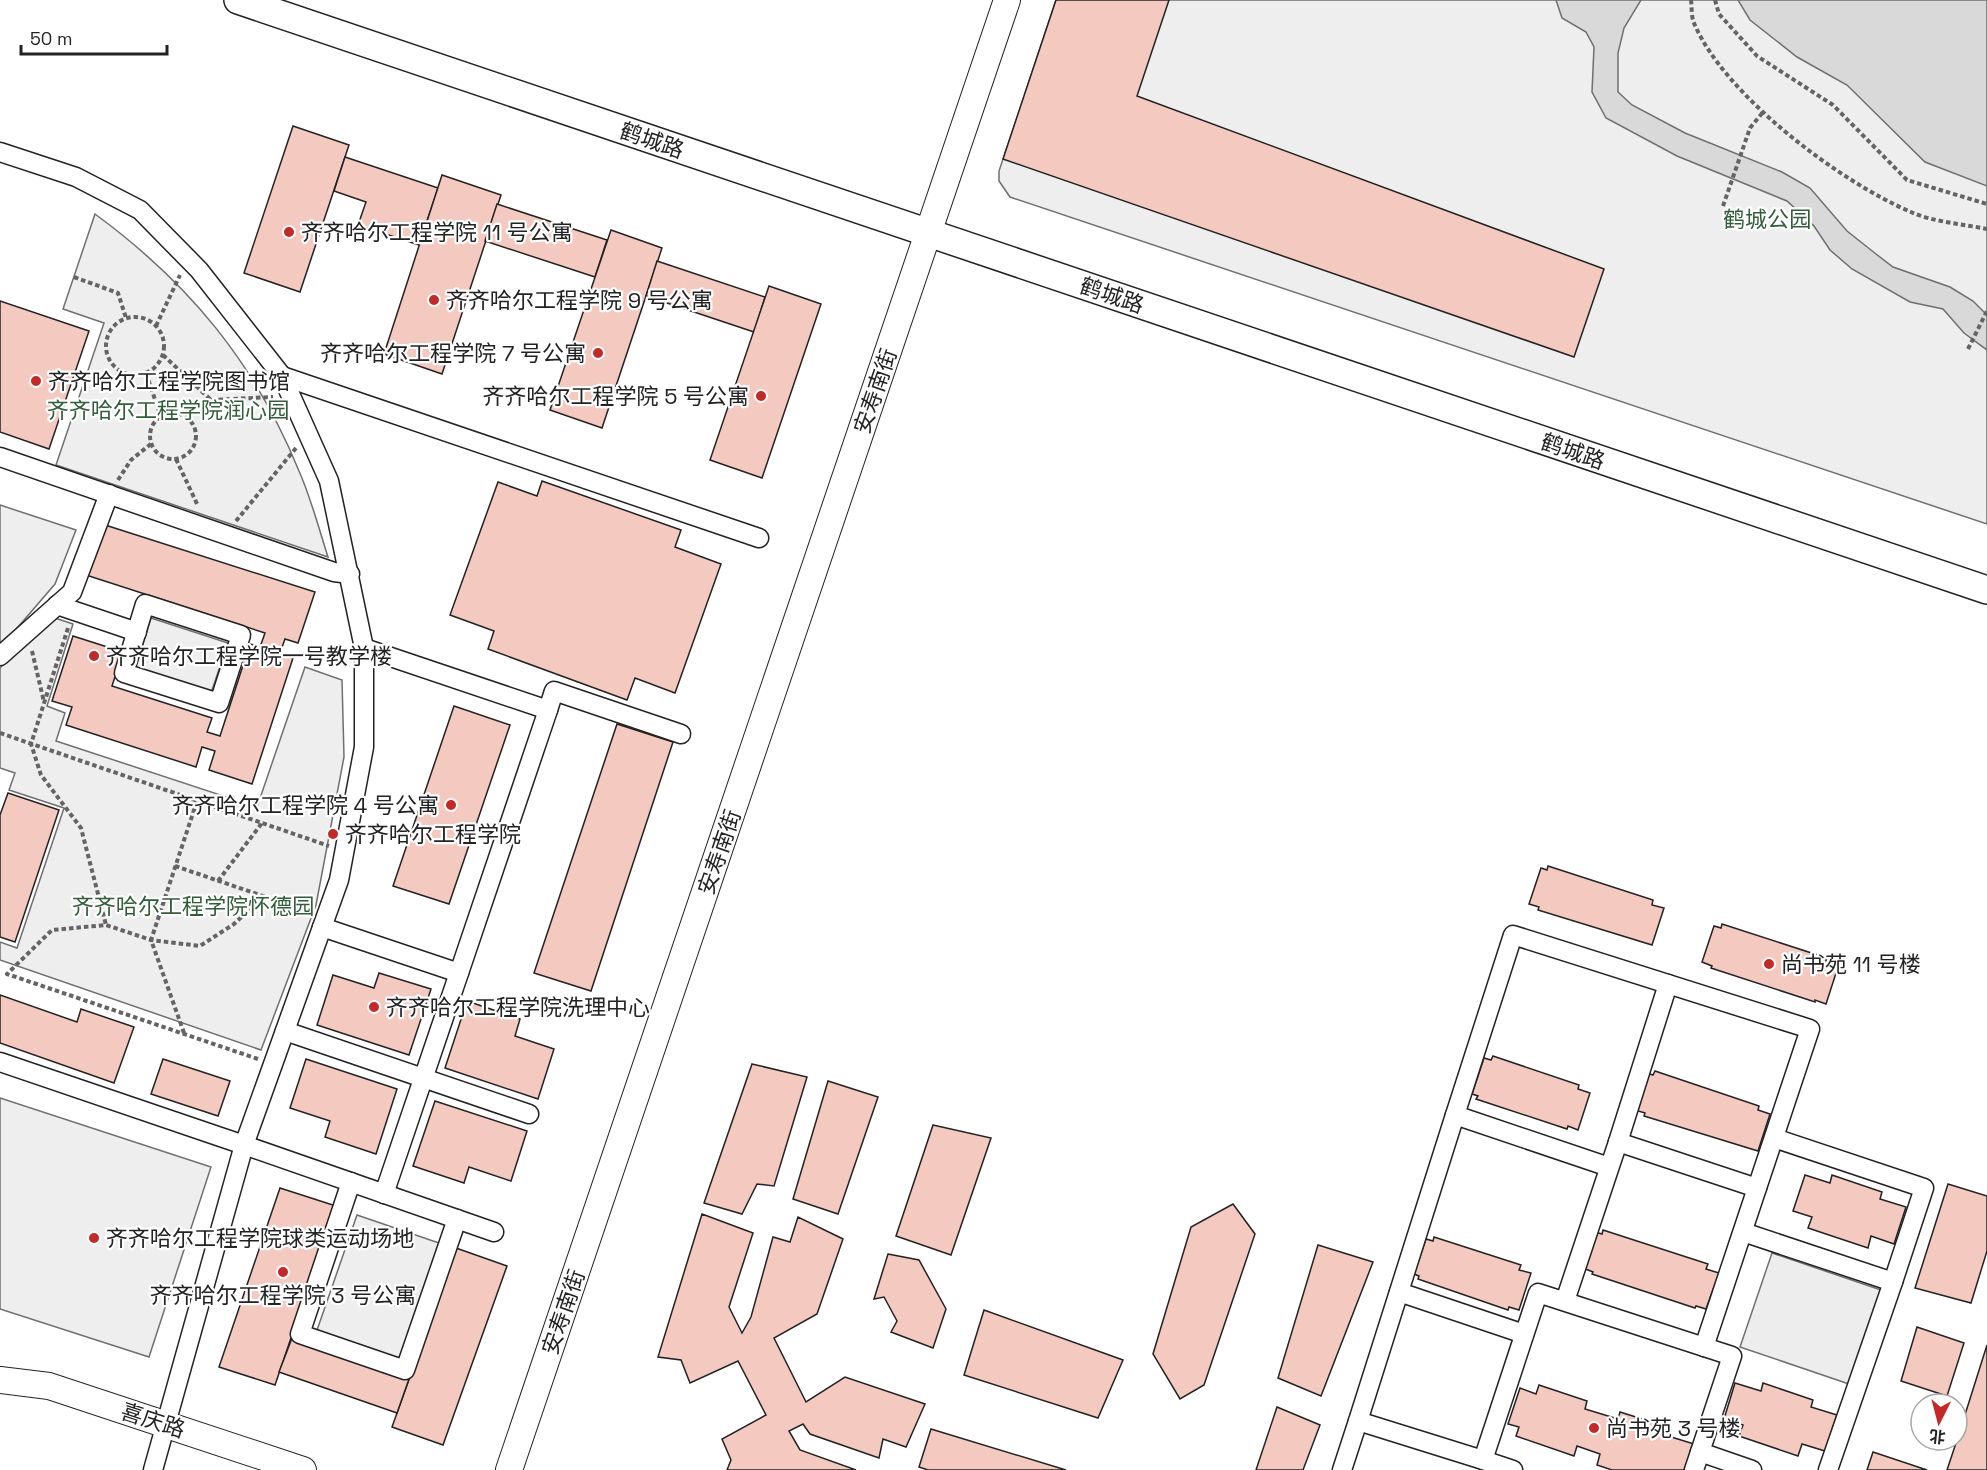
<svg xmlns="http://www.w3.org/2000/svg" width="1987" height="1470" font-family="'Space Grotesk','Noto Sans SC',sans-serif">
<rect width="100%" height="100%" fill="#fff"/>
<g fill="#eee" stroke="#6f6f6f" stroke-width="1.5">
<path d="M1056,0H1987V524L1010,197L999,181V171Z"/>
<path d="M95,214C189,283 255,363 299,471C311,498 319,529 328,557L56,465L104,323L63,309Z"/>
<path d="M0,505L76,530L55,584L0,648Z"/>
<path d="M55,618L73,624L47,706L65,713L56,741L257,807L305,667L342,680L344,757L316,905L261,1050L0,960V942L17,948L64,808L9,790L15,773L0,768V668Z"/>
<path d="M151,618L228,643L211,693L135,669Z"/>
<path d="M0,1098L211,1167L149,1357L0,1309Z"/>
<path d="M357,1215L439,1243L399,1362L316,1333Z"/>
</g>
<path fill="#ededed" stroke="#6f6f6f" stroke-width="1.5" d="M1772,1253L1881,1290L1849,1384L1740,1347Z"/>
<g fill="#d9d9d9" stroke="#6f6f6f" stroke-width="1.5">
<path d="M1556,0H1641L1624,28L1618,53V92L1632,105L1685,133L1782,172L1810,188L1847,231L1876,254L1893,267L1950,287L1973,301L1987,315V350L1964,333L1943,309L1910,302L1852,269L1830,250L1814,226L1787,201L1677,156L1606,118L1592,92L1594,47L1586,32L1562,18Z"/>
<path d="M1738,0H1987V186L1925,162L1847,85L1797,57L1750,20Z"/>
</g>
<g fill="#f3c9c0" stroke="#222" stroke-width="1.5">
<path d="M1056,0H1169L1137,96L1604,269L1574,357L1003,159Z"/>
<path d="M293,126L349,145L300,292L244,273Z"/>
<path d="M345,157L438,188L419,245L358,225L366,202L334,191Z"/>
<path d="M442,175L501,195L442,374L384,354Z"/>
<path d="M497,204L607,240L595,277L485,241Z"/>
<path d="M611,230L662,248L602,428L550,410Z"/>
<path d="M657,261L765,297L754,332L646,296Z"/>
<path d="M769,286L821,304L762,478L710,460Z"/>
<path d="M0,301L89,331L49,449L0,432Z"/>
<path d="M542,481L681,530L675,547L721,564L675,693L635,678L627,700L488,649L494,631L450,615L498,482L537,496Z"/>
<path d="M102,524L315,592L298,643L285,639L280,653L293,658L252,784L209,770L215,751L202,747L196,767L66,725L72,707L52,701L73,636L123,652L112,686L212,718L207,732L220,736L250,644L260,647L265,633L86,575Z"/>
<path d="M454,706L510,725L449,904L393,886Z"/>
<path d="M617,724L673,742L591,991L534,973Z"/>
<path d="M8,793L59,810L15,942L0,937V815Z"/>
<path d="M1548,866L1653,900L1652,905L1664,908L1652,945L1538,910L1539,907L1529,904L1541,868L1547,870Z"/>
<path d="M1722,924L1827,958L1825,963L1838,967L1826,1004L1815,1000V1002L1711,968L1712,966L1702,962L1714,926L1721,928Z"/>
<path d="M379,973L431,989L409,1055L317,1025L333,975L374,988Z"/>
<path d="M0,995L77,1022L81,1009L134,1027L114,1083L0,1043Z"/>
<path d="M467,1001L520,1019L515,1036L554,1049L538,1099L445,1068Z"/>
<path d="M1493,1056L1579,1085L1578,1089L1590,1093L1578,1130L1568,1126L1567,1129L1476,1099L1478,1096L1472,1094L1484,1058L1491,1060Z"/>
<path d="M163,1059L230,1081L218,1116L151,1094Z"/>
<path d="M306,1059L397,1089L376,1154L325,1137L330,1121L290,1108Z"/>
<path d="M752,1064L807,1077L774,1186L757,1184L742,1214L704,1203Z"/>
<path d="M1655,1071L1759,1106L1758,1110L1770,1114L1758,1151L1644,1116L1645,1113L1635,1110L1647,1073L1653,1075Z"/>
<path d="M828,1081L878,1097L838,1214L793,1199Z"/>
<path d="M435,1101L527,1131L511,1181L469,1167L464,1183L413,1166Z"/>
<path d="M933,1125L991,1138L951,1255L896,1236Z"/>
<path d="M1805,1175L1830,1183L1832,1175L1882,1192L1880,1199L1906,1207L1894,1244L1871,1236L1868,1248L1808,1228L1812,1217L1793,1211Z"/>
<path d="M1948,1184L1987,1196V1251L1971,1303L1915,1288Z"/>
<path d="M280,1188L336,1206L275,1385L219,1367Z"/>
<path d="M1233,1204L1255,1234L1204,1385L1180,1399L1153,1354L1191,1227Z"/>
<path d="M702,1214L753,1233L729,1307L742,1333L751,1317L773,1237L790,1242L798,1217L843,1239L817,1314L774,1338L806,1402L845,1377L925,1404L906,1447L883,1439L879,1458L810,1434L803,1424L789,1431L800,1450L856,1470H727L731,1460L722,1439L766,1415L738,1361L690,1383L681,1360L658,1357Z"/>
<path d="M1603,1230L1708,1264L1706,1269L1719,1273L1706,1309L1696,1306L1695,1308L1592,1274L1593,1272L1583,1268L1595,1232L1602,1234Z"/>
<path d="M1434,1237L1521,1265L1519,1270L1531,1273L1519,1310L1509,1307L1508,1310L1418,1279L1419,1276L1414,1274L1426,1239L1433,1241Z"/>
<path d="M1318,1245L1373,1262L1321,1396L1278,1378Z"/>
<path d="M456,1248L507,1266L443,1445L392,1427Z"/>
<path d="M888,1254L919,1260L946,1309L933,1348L891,1332L897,1321L884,1297L874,1299Z"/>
<path d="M984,1310L1123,1360L1098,1418L964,1375Z"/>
<path d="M1917,1327L1964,1343L1947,1396L1901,1381Z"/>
<path d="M292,1338L409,1379L397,1413L279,1372Z"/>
<path d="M1987,1345V1470H1947L1957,1440Z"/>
<path d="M1735,1383L1761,1391L1763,1383L1813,1400L1811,1407L1837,1415L1825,1451L1802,1444L1798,1456L1739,1436L1743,1425L1724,1419Z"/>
<path d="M1539,1385L1587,1401L1585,1409L1618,1419L1620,1412L1671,1428L1668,1436L1694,1444L1685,1470H1612L1597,1465L1600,1454L1577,1446L1574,1456L1516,1436L1519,1427L1508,1424L1520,1388L1536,1394Z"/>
<path d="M1277,1407L1320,1425L1303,1470H1256Z"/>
<path d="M931,1429L1066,1470H928L919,1467Z"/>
<path d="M1873,1452L1927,1470H1867Z"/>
</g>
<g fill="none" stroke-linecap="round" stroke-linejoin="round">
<defs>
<g id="street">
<path d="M0,152L76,177L140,210L199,270L282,376L329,481L364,648V747L339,880L244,1145L0,1062"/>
<path d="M282,376L759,538"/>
<path d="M0,457L334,572L350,574"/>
<path d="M145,604L241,635L219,703L124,673Z"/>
<path d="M57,605L137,632"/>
<path d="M364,648L548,710L459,973"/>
<path d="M0,656L72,592L109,494"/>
<path d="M548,710L554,691L681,734"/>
<path d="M322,927L459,973L384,1194"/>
<path d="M285,1031L529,1114"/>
<path d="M1455,1115L1358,1421L1483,1460"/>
<path d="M1618,1142L1668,984"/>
<path d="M1609,1167L1455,1115L1513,935L1810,1029L1757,1188"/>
<path d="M351,1182L300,1334L405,1370L457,1219"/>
<path d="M1743,1232L1893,1282L1924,1188L1774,1138"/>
<path d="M1399,1292L1524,1334"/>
<path d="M1565,1301L1618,1142L1757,1188L1704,1347"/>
<path d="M1700,1452L1752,1470"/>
<path d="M153,1470L244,1145L494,1232"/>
<path d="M1342,1470L1358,1421"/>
<path d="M1513,1470L1483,1460L1538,1293L1732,1356L1694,1470"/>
<path d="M1828,1470L1893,1282"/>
</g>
<g id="secondary">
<path d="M0,1380L49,1386L303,1470"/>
<path d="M509,1470L1007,0"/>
</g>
<path id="primary" d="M238,0L1987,590"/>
</defs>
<use href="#street" stroke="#222" stroke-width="21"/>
<use href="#secondary" stroke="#222" stroke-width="28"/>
<use href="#primary" stroke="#222" stroke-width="30"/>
<g stroke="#646464" stroke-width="4" stroke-dasharray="4.5 3" stroke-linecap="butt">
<path d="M1691,0C1692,7 1691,16 1694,23C1724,95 1840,182 1911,212C1933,222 1963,224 1987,229"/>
<path d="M1715,0L1719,14L1757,56L1833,105L1907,180L1987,204"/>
<path d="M1723,206L1750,128L1763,112"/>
<path d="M74,277L118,293L126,318"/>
<circle cx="135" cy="346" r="29"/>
<path d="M156,326L180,275"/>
<path d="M1968,349L1987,311"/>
<path d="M163,355L211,400"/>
<path d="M146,373L161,417"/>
<circle cx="173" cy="436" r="23"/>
<path d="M187,418L211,400L273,397"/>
<path d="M176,459L198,506"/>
<path d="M118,480L131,460L152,443"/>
<path d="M236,521L296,448"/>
<path d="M68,628L31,744L41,775L81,828L106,925"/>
<path d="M32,651L44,702"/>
<path d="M0,733L329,846"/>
<path d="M175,866L310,912"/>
<path d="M218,881L262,823"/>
<path d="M184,1033L151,940L197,801"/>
<path d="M258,1059L7,974L52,930L106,925L151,940L200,946L234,924L264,896"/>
</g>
<use href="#street" stroke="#fff" stroke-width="18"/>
<use href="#secondary" stroke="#fff" stroke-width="26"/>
<use href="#primary" stroke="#fff" stroke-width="27"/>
</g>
<g fill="#c62828" stroke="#fff" stroke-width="2">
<circle cx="289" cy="232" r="6"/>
<circle cx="434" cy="300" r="6"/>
<circle cx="598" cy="353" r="6"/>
<circle cx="36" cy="381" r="6"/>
<circle cx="761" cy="396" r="6"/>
<circle cx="94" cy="656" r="6"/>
<circle cx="451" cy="805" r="6"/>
<circle cx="333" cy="834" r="6"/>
<circle cx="1769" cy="964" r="6"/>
<circle cx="374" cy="1007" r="6"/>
<circle cx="94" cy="1238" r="6"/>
<circle cx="283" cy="1272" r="6"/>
<circle cx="1594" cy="1428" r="6"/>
</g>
<g text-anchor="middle" stroke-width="4.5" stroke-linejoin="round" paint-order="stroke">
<g font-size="22" fill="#222" stroke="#fff">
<text transform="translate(652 140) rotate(19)" y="8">鹤城路</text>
<text transform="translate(1112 295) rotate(19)" y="8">鹤城路</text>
<text transform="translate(875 391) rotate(-71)" y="8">安寿南街</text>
<text transform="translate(1573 451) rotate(19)" y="8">鹤城路</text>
<text transform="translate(719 852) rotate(-71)" y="8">安寿南街</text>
<text transform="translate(563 1312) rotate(-71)" y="8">安寿南街</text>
<text transform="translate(153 1420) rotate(18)" y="8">喜庆路</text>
</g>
<g font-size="22" fill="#2f5e38" stroke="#fff">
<text x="1767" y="227">鹤城公园</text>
<text x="168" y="418">齐齐哈尔工程学院润心园</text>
<text x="193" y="914">齐齐哈尔工程学院怀德园</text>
</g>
<g font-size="22" fill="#222" stroke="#fff" text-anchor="start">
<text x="301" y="240">齐齐哈尔工程学院 11 号公寓</text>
<text x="446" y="308">齐齐哈尔工程学院 9 号公寓</text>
<text x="586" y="361" text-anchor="end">齐齐哈尔工程学院 7 号公寓</text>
<text x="48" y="389">齐齐哈尔工程学院图书馆</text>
<text x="749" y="404" text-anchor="end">齐齐哈尔工程学院 5 号公寓</text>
<text x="106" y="664">齐齐哈尔工程学院一号教学楼</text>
<text x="439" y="813" text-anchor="end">齐齐哈尔工程学院 4 号公寓</text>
<text x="345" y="842">齐齐哈尔工程学院</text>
<text x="1781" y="972">尚书苑 11 号楼</text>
<text x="386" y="1015">齐齐哈尔工程学院洗理中心</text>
<text x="106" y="1246">齐齐哈尔工程学院球类运动场地</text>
<text x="283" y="1303" text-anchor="middle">齐齐哈尔工程学院 3 号公寓</text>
<text x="1606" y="1436">尚书苑 3 号楼</text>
</g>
</g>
<g transform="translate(1939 1422) rotate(186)"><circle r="28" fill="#ffffff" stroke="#a7a7a7" stroke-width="1.5"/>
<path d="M0-4.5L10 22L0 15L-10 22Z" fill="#c62828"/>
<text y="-9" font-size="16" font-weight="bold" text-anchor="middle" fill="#222222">北</text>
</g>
<path d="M21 45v9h146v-9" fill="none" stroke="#222222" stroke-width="3"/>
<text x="30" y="45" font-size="18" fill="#222222" stroke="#ffffff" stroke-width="4.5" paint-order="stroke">50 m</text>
</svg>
